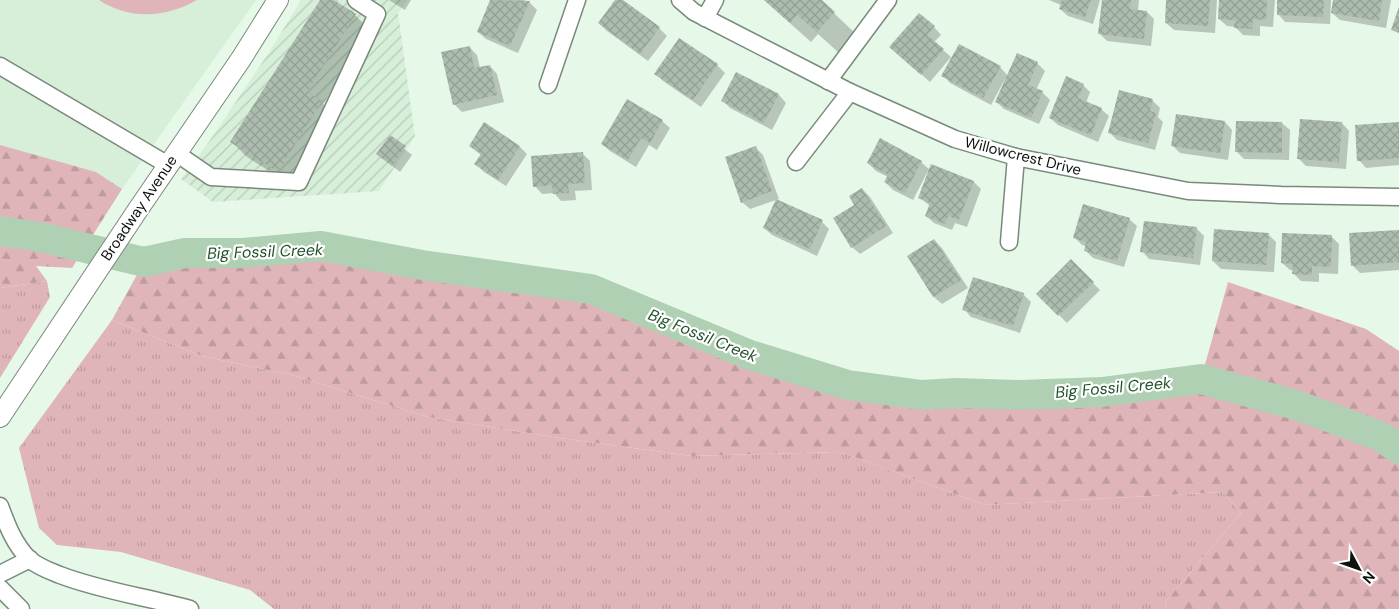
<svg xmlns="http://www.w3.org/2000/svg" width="1399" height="609" font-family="'DM Sans',sans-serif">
<defs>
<pattern id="industrial-furrows" width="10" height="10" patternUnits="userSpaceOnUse" patternTransform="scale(1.25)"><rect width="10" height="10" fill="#d7eed9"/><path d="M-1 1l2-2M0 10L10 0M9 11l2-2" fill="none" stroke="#b7cbb9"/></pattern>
<pattern id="grass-tufts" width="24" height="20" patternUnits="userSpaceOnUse" patternTransform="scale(1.25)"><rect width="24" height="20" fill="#dfb5b9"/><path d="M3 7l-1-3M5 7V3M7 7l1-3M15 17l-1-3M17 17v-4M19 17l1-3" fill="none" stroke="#be9b9e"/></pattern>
<pattern id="forest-firs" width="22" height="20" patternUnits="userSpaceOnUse" patternTransform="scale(1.25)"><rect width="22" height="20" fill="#dfb5b9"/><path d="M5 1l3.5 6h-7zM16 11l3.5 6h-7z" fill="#be9b9e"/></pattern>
<pattern id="building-cross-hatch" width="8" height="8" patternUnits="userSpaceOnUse" patternTransform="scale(1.25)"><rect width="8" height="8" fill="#acbcae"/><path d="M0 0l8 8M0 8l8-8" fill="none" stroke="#93a194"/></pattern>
</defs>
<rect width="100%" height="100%" fill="#e6f8e8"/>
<path fill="#d7eed9" d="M0,0H256L122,189L96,172L0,146Z"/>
<path fill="url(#industrial-furrows)" d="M301,0H408L398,13L415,136L379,191L213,202L181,179L208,143L268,54Z"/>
<g fill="url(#grass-tufts)">
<path d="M47,281L50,297L0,378V288Z"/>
<path d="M112,320L202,356L292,375L428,417L560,438L692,456L841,452L985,505L1223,492L1241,513L1167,600L1165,609H274L250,590L121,552L57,545L39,528L19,448Z"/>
</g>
<g fill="url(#forest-firs)">
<path d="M0,145L96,172L122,189L72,268L36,266L47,281L0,288Z"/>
<path d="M321,246L422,265L591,289L750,355L848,385L922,395L955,393L1021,395L1102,392L1201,379L1228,282L1366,329L1399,351V609H1165L1167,600L1241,513L1223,492L985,505L841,452L692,456L560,438L428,417L292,375L202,356L112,320L144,262Z"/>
</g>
<path fill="#dfb5b9" d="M99,0H197C166,18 129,20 99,0Z"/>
<g fill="#0003">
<path d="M321,0H331L355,15L370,30L323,104L336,117L293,186L247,157L232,142Z"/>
<path d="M389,0H411L405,10Z"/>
<path d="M492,0H524L529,2L537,10L518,53L486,39L478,32Z"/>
<path d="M616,0H621L659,28L667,36L648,61L607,31L599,23Z"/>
<path d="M764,0H820L855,33L838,52L818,34L811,42Z"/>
<path d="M1049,0H1100L1093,24L1068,16L1060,9L1061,5Z"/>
<path d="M1114,0H1139L1138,11L1147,12L1154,19L1151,46L1107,41L1099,33Z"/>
<path d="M1167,0H1217L1215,33L1174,30L1166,23Z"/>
<path d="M1220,0H1275L1273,27L1260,26V36L1243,35L1235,27L1227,26L1219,19Z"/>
<path d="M1279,0H1331L1330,24L1285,22L1278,14Z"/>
<path d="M1335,0H1391L1386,28L1340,20L1332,13Z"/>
<path d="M934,27L941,35L934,42L951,57L930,82L898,54Z"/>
<path d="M469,47L477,55L480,68L490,66L497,74L504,102L462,112L454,104Z"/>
<path d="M1037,63L1045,71L1036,90L1042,92L1050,100L1039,124L1004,109L997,102L1007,80L1005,79L991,105L950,83L943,75L1000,67L1008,76Z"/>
<path d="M717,65L725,73L701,107L663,81L656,74Z"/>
<path d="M737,74L779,95L786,103L772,130L730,108L723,101Z"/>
<path d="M1083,85L1090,92L1086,103L1101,109L1109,116L1098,142L1058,125L1050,118Z"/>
<path d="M1120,92L1153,101L1160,108L1158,117L1163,122L1155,150L1117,140L1109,132Z"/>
<path d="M662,121L670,128L657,150L649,145L636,167L610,151L602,144Z"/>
<path d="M1225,122L1232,130L1228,160L1180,153L1172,145Z"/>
<path d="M1282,123L1290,130L1289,160L1244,159L1237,152Z"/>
<path d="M1342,123L1349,131L1346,169L1306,166L1298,158Z"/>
<path d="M1399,123V165L1366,168L1359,160Z"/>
<path d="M390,137L412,155L400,172L377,154Z"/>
<path d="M470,146L520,147L527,154L506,186L484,172L476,164L482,156Z"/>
<path d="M755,147L763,155L779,199L750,209L742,202Z"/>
<path d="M582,153L590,161L592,190L575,191L576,200L561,201L554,193L542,194L535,186Z"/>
<path d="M921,162L930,170L974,182L981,189L967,227L955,223L952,230L934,223L926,216L930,206L920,198L930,172L928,171L913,200L893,190L885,182L888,177L876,171L868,163Z"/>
<path d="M862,189L870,197L893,233L860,254L852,247L856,205Z"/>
<path d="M1129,219L1137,226L1124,267L1093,258L1085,250L1086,246L1082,245L1074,237Z"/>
<path d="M822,222L829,229L817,256L772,235L764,228Z"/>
<path d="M1196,228L1204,236L1200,265L1149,259L1142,251Z"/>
<path d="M1399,232V270L1360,273L1352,265Z"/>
<path d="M1268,234L1276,242L1274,272L1221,269L1213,261Z"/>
<path d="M1331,236L1339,244L1338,274L1319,273V282L1301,281L1294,274V270H1290L1282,263Z"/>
<path d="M934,240L942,248L968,288L942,304L934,297L909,257Z"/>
<path d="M1071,261L1100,290L1067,323L1038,294Z"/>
<path d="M1023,294L1031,302L1020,333L971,317L964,309Z"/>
</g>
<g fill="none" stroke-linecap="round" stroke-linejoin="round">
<path stroke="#b0d0b4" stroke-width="30" d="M0,231L40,237L144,262L185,253H242L321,246L422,265L591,289L750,355L848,385L922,395L955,393L1021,395L1102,392L1201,379L1296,405L1380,436L1399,449"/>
</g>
<g fill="url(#building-cross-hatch)">
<path d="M320,0H334L356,14L307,92L322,101L278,172L230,142Z"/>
<path d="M490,0L530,1L510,46L477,32Z"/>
<path d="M615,0H623L660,27L640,54L598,23Z"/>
<path d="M764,0H822L835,12L817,32L797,15L790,23Z"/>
<path d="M1062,0H1091L1085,17L1059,9Z"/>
<path d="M1102,0H1131L1130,9L1147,11L1144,39L1098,34Z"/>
<path d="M1166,0H1210L1208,26L1165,23Z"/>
<path d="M1219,0H1267L1266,20L1253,19L1252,29L1234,28L1235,20L1218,19Z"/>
<path d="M1277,0H1324L1323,17L1277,15Z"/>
<path d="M1333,0H1382L1379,21L1331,13Z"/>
<path d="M1399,7V33L1391,30Z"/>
<path d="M919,13L935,26L927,35L944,49L921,75L889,47Z"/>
<path d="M679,38L718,64L693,100L654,74Z"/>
<path d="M959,44L1001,66L983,98L941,76Z"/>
<path d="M470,46L474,68L490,65L497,95L453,105L441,52Z"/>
<path d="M1017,53L1038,62L1028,85L1043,91L1031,118L995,102Z"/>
<path d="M736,72L779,94L764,123L721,101Z"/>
<path d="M1066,76L1084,84L1078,98L1102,108L1091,135L1049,118Z"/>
<path d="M1119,90L1153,99L1150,111L1156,113L1148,143L1108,133Z"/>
<path d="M627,99L663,120L650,143L641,138L628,160L601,144Z"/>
<path d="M1176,114L1225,121L1220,153L1171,146Z"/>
<path d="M1300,119L1342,122L1339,162L1297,159Z"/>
<path d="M1236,121L1282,122V153L1235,152Z"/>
<path d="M484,122L520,146L498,180L474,164L481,154L469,146Z"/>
<path d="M1399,122V158L1357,161L1355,125Z"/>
<path d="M390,135L406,146L392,166L376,154Z"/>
<path d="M880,138L922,161L905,193L884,182L888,175L867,163Z"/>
<path d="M756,146L772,191L741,203L725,157Z"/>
<path d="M583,152L585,183L568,184L569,193L553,194L552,185L533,187L531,156Z"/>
<path d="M931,164L974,181L959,220L948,216L945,224L925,216L930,203L918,198Z"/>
<path d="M862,188L886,226L851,248L833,218L854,205L849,196Z"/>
<path d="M776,199L823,220L810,249L763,228Z"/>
<path d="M1083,204L1130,218L1117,261L1084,251L1086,242L1073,238Z"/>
<path d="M1144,221L1197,227L1193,258L1140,252Z"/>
<path d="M1214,229L1269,233L1266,265L1212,261Z"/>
<path d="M1399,230V262L1351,266L1349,233Z"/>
<path d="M1282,233L1332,235L1331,267L1312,266V275L1292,274L1293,264L1281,263Z"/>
<path d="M934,239L961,280L933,297L907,256Z"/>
<path d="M1071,259L1094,282L1058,316L1036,294Z"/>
<path d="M973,277L1024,293L1013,326L962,310Z"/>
</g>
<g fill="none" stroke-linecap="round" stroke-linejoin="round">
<defs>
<g id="minor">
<path d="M680,0L694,12L850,92L955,139L1016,157L1188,191L1281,195L1399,197"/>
<path d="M705,18L715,0"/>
<path d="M0,66L168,165"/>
<path d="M828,81L888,0"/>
<path d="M548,85L577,0"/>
<path d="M176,153L211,177L299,182L377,14L356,0"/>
<path d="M796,162L850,92"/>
<path d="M1009,242L1016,157"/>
<path d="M0,506C7,525 14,544 29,559C38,567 50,571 60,575C102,591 147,597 190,609"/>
<path d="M0,574L30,559"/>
<path d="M0,588L21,609"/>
</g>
<path id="major" d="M0,417L137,211L241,59L278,0"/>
</defs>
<use href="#minor" stroke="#79897b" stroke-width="19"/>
<use href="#major" stroke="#79897b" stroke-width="22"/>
<use href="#minor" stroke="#fff" stroke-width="16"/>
<use href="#major" stroke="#fff" stroke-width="20"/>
</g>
<g text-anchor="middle" stroke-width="4.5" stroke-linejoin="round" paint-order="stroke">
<g font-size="15" fill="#0e130e" stroke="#fff">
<text transform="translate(1023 156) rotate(14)" y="5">Willowcrest Drive</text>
<text transform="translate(139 208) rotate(-56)" y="5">Broadway Avenue</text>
</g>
<g font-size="16" font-style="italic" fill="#22522c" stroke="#fff">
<text transform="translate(265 251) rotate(-2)" y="6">Big Fossil Creek</text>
<text transform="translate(703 335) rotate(22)" y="6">Big Fossil Creek</text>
<text transform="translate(1113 387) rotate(-5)" y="6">Big Fossil Creek</text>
</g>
</g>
<g transform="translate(1359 569) rotate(131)" stroke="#ffffff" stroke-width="4" paint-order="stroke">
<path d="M0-4L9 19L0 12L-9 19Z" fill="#0e130e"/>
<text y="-8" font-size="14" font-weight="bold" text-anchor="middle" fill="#0e130e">N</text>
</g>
</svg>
